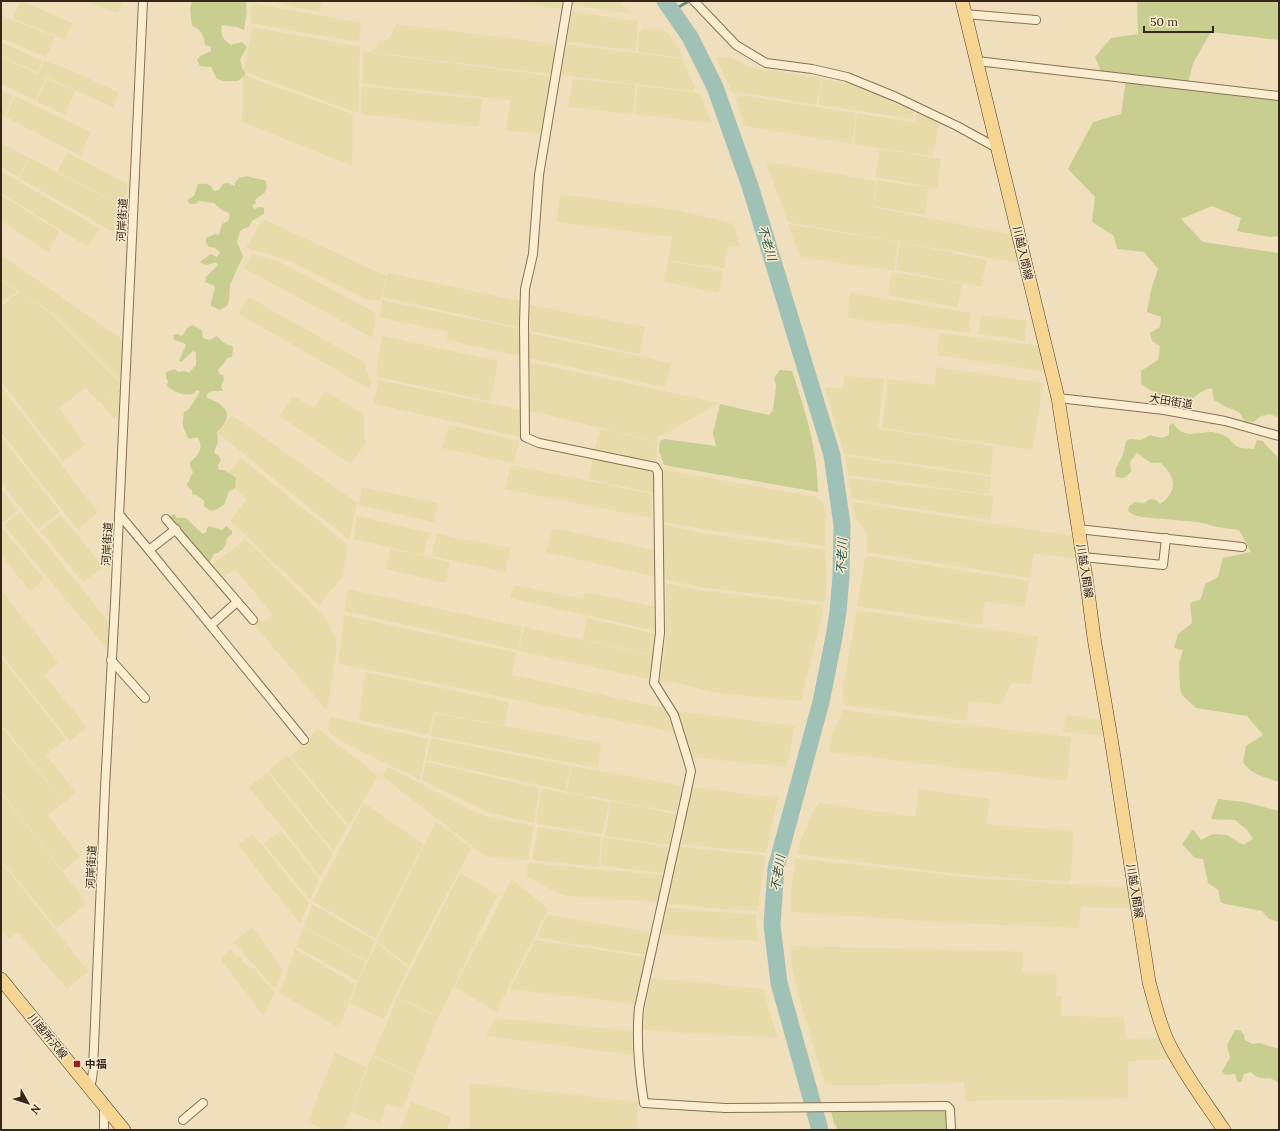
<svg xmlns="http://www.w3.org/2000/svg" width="1280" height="1131" font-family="Lora,'Noto Sans JP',serif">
<rect width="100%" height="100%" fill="#f0dfbc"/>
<g fill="#e6dba9">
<path d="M21,1L72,23L65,40L13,18Z"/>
<path d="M85,1H123L118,13Z"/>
<path d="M269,1H322L319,12Z"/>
<path d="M499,1H563L562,9Z"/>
<path d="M574,1H619L627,9L629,13L573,5Z"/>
<path d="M252,3L361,23L359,42L250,23Z"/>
<path d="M572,12L638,21L636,51L567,42Z"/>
<path d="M1,15L55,37L46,57L1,38Z"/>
<path d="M396,24L556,44L551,74L371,52L372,49L377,48L379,41L386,40L390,38Z"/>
<path d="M253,27L360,47L358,112H354L248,73L244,69Z"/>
<path d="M642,28L665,30L676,44L684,58L638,52L639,30H642Z"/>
<path d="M1,42L42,61L38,72L1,56Z"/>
<path d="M567,44L682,59L695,88L693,91L561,75Z"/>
<path d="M363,51L417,59L551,76L540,134L505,130L511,100L362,84Z"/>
<path d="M729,56L749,67L822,78L816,105L743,93L733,94L717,60V58Z"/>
<path d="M1,57L38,74L44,61L73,71L119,93L113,107L46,77L36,100L1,84Z"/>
<path d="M243,75L353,114L352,166L242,122Z"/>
<path d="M47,79L75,91L65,115L37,101Z"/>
<path d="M573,79L636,85L633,114L568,107Z"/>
<path d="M823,79L840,82L858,87L899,103L914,111L912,119L818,105Z"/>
<path d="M362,86L482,99L479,127L361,114Z"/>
<path d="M638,86L693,92L700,94L712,123L635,114Z"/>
<path d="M1,91L13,96L1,125Z"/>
<path d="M15,96L91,132L81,156L6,117Z"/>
<path d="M746,96L856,113L852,144L745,126L735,97Z"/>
<path d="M917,112L940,123L932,156L854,144L857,113L915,123Z"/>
<path d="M1,143L29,158L18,177L1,167Z"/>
<path d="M880,149L941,159L937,188L875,177Z"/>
<path d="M67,152L127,184L126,193L119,204L58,171Z"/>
<path d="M30,158L126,208L113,232L19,178Z"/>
<path d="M768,162L876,181L873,207L1013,235L1020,263L788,222L767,165Z"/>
<path d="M1,171L99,228L88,247L1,193Z"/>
<path d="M877,180L929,188L924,215L874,206Z"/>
<path d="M560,194L670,209L719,220L733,224L740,247L728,246L724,269L668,260L672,237L557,222Z"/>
<path d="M1,195L59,231L48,252L1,221Z"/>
<path d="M263,219L386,276L380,300H368L284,258L246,248Z"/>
<path d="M788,224L898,242L894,271L800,257Z"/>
<path d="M900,242L987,260L981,287L896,270Z"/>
<path d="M251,254L280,262L376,313L373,338L244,268Z"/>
<path d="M1,255L123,340L120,381L51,312L1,279Z"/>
<path d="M668,261L723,271L719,293L664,282Z"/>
<path d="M892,272L962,284L957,307L888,295Z"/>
<path d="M388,273L519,301L520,328L383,297Z"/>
<path d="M1,280L17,291L1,303Z"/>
<path d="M20,292L50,313L121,384L98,402L86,387L59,408L85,445L63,461L1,381V306Z"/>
<path d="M850,293L971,313L969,333L848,318Z"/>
<path d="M248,297L364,362L371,383L370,389L239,314Z"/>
<path d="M382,300L520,329V356L447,340L448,332L379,317Z"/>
<path d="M530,305L645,327L639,354L531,331Z"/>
<path d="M981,315L1027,321L1025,341L978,334Z"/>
<path d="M529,333L671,363L665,387L529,358Z"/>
<path d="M940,333L1041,346L1048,372L937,355Z"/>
<path d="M382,336L498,361L490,401L376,377Z"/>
<path d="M529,362L719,403L665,434L658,436L657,441L530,411Z"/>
<path d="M937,367L1043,383L1033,450L882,428L888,379L934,385Z"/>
<path d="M845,376L884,379L878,429L993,446L991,475L844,454L825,387L843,389Z"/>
<path d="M376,379L521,410V437L376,404L374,401L378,386Z"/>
<path d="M120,386L119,415L114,419L100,401Z"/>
<path d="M1,387L98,512L78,530L1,432Z"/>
<path d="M325,391L362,413L364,416V436L366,442L351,464L280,416L293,396L314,408Z"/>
<path d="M232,415L357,503L349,540L218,433Z"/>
<path d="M449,425L519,441L514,463L442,448Z"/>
<path d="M600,429L657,442L656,463L595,449Z"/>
<path d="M1,437L60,512L38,529L1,483Z"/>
<path d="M845,456L991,477L989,494L848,475Z"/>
<path d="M241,458L348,545L343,576L319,605L230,521L247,499L223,480Z"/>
<path d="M593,458L648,471L653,475L654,493L588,479Z"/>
<path d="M511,465L652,494L651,518L505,489Z"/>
<path d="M664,470L813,496L818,498L823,503L826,514L825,546L701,529L664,522L663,520Z"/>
<path d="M848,478L994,496L990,520L852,499Z"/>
<path d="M362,487L438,503L434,522L359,505Z"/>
<path d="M1,488L18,510L3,522L1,520Z"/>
<path d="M853,502L1073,536L1078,559L1034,553L1030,578L866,552L867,534L855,518Z"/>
<path d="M20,512L108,621V650L4,525Z"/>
<path d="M61,515L103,567L83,582L40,531Z"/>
<path d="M357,516L429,533L423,555L353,539Z"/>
<path d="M665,525L701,533L825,550L827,581L825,600L823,602L700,587L667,580L664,575L663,527Z"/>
<path d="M1,527L44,579L30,591L1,554Z"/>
<path d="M553,528L654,550L656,577L546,552Z"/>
<path d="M437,534L510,548L505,572L432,556Z"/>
<path d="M245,539L323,615L336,638L337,647L327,711L253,623L260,618L263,622L272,614L235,569L222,578L212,565Z"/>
<path d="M390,549L450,562L445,583L386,569Z"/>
<path d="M869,556L1029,581L1025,607L985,601L982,625L857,606L865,558Z"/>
<path d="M666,583L700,590L799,602L823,606L821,620L801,701L717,693L674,682H662L660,680L664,658L666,636Z"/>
<path d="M514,585L583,599L585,592L655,607L656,631L510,598Z"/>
<path d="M348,589L522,627L518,650L345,611Z"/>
<path d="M1,590L58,662L44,675L87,727L70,741L1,654Z"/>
<path d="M857,610L1038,636L1031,684L1011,683L1002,705L969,701L967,721L844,705L842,691L849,655Z"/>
<path d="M344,615L517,653L512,675L663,708L668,716L674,732L341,664L338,661Z"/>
<path d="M588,618L656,634L653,655L583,639Z"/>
<path d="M524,627L654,656L649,679L519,651Z"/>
<path d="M1,658L66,739L46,755L76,792L65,802L1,724Z"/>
<path d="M365,672L509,702L504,725L434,712L429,735L359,720Z"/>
<path d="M842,710L1071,737L1067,781L829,752L833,730L838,723Z"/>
<path d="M678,711L795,726L786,767L692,757Z"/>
<path d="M435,714L601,743L598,768L430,736Z"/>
<path d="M1066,715L1100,720L1103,722L1106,736L1063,732Z"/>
<path d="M330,717L428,739L420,780L349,745L331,734L328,729Z"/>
<path d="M1,727L64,802L48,816L80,856L63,871L1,791Z"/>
<path d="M317,728L378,776L349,825L291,756L306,743Z"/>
<path d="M431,738L571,766L565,791L426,760Z"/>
<path d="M287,755L347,827L334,851L268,771Z"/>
<path d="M426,762L539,788L534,823L490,813L422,780Z"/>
<path d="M572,766L682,786L676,812L567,792Z"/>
<path d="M388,767L473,811L485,816L533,826L529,860L485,856L382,776Z"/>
<path d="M267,772L333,854L320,877L300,850L249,787Z"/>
<path d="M692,787L778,798L766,853L680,844Z"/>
<path d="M542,788L609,802L602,834L536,824Z"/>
<path d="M919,789L989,799L987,824L1074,831L1070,882L967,875L797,854L801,840L812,814L819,803L915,817Z"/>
<path d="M1,793L87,903L57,928L1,860Z"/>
<path d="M611,801L676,814L669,845L605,836Z"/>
<path d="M364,803L423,844L376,939L313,901Z"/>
<path d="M436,821L471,848L409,966L377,941Z"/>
<path d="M538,827L601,837L599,867L532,860Z"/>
<path d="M281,830L319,879L310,900L264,844Z"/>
<path d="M253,834L309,903L300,924L238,845Z"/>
<path d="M603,837L669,847L664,873L601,866Z"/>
<path d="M681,847L763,855L766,857L757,911L710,908L667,904L679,849Z"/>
<path d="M796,858L967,877L1129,888L1132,908L1081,907L1079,928L939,922L791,912L790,897Z"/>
<path d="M1,862L88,971L67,989L18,932L9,939L1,930Z"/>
<path d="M528,863L663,875L657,902L567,896L559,894L527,876Z"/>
<path d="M460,873L498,895L439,1016L397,997Z"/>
<path d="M512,879L548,909L496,1012L455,987Z"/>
<path d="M312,904L375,941L367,961L304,926Z"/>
<path d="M671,908L756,915L757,941L662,934L666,909Z"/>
<path d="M547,915L650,932L646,955L537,938Z"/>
<path d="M252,927L283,970L275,989L234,942Z"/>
<path d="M304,927L366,962L357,981L296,946Z"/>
<path d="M536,940L645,957L635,1004L510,989Z"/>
<path d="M377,943L408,968L384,1019L350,1003L357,983Z"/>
<path d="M791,946L1023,952L1022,973L1057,974L1056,996H1061V1016L1124,1017L1126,1039L1159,1038L1171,1059L1128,1061V1098L965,1101L964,1082L871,1085H825L798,993L792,966Z"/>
<path d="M230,949L237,957L239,956L250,970L253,968L274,992L264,1016L222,961V958Z"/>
<path d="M295,949L355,984L339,1028L280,993Z"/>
<path d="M652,978L764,989L769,1010L778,1038L643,1030L645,1010Z"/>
<path d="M397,998L438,1017L415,1075L373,1055Z"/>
<path d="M495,1018L632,1031L633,1055L486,1036Z"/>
<path d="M335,1053L366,1067L344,1130H326L308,1122Z"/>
<path d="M372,1056L415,1076L403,1108L386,1104L380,1123L351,1112Z"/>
<path d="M469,1083L638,1102L636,1130H469Z"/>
<path d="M411,1102L451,1117L446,1130H400Z"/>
</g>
<g fill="#c8ce90">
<path d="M192,1H246L247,12L244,30L237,27L222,25C220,36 223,39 231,45L242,42L247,47L240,59L242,68L245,72V75L238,81H224L217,79L211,67L200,66L197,60L200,56L211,51V47L205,45C204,35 201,29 192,26L190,10Z"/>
<path d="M1137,1H1279V40L1211,32L1193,63L1188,84L1279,95V236L1270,237L1237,231L1241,218L1212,206L1181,219L1203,242L1279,253V415L1276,417L1270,414L1261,416L1253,422L1245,421L1239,412L1226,407L1214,400L1212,388C1200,390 1194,397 1187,406L1160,396L1141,384V371L1158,360L1160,346L1152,341L1150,333L1160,327L1161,317L1147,312L1151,290L1158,269L1144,252L1117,249L1114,236L1092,222L1095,197L1068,169L1093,122L1121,114L1126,80L1102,74L1095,57L1111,38L1138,34Z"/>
<path d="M248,176C254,179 259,178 266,181C268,195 264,192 255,200L256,203L252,206L255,209L259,207L264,208V214L252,221L249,227L245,228L240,231L237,242L243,256L230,285L229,301L227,306L220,310L211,306V303L215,287L213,285L205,282L206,277L218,265L216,262C210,264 206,267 200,262L211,254L217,257L220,252L215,248L209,247L206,242V238L215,234L219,235L222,224L228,221L230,216L228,212L223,211L214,203L199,201L195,204H190L187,200L194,196L198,184C206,183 211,184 214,191L219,190L223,184L227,183L235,186V183L239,178Z"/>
<path d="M192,325L202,330L203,338L210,340L217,336L224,343L233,347L232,357L227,358L224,363L218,370L219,374L223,375L224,380L221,386L223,391H212L207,394V398C228,405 234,416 217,432L218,442L214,453L219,456L221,460L218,465L219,470H224L236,478L235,484L236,487L232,490L229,491L224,505C215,510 213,514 204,506V501L197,495L192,494V490L189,488L187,485L193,472L190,466V462C198,456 205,447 197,437L189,439C182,427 182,425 184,412L189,409L200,392L197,390L193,394C183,396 174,392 167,386L168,381L166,378V372L175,369L178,372L185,371L189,373L196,365V353L193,351L181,362L179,361L186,345L184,343L174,340L173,335L177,334L181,336L184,334L186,329Z"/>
<path d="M780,370L792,371C805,410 818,451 818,492L664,465L659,451L660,441L664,439L716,446L713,433L720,404L769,415L773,410L776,386L774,378Z"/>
<path d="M1173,423C1185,440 1194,432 1211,432C1214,432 1220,434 1223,435C1230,437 1232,444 1238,447C1242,449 1249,448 1254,449L1257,440L1263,441C1267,448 1274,452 1279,459V782C1265,777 1251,775 1243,762L1246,746L1263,735L1247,716L1196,708L1182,695L1180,688L1179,663L1183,650L1174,648L1178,634L1192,623L1190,603L1201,599L1205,584L1218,577L1223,558L1251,552L1239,530L1217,527L1198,522L1141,517L1134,515L1128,511L1129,506L1135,502L1144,503L1150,499L1156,500L1160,504C1178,492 1176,477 1161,463H1151L1137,453L1130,462L1131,472L1124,478L1116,477L1115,470L1123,455L1126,441L1130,439L1141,440L1150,435L1162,438L1169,435V426Z"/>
<path d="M174,514L177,518H186C192,523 196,529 203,534L206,532L208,526L222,530L226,526L232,531V534L227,538C225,547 224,551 214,554L210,561L206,563L202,558L201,553L185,544H181L179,541V538L169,517Z"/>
<path d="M1218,799L1245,802L1279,811V922L1269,919L1262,911L1221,903L1218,890L1208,883L1203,859L1195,858L1182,844L1193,829L1201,840L1213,834L1227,835L1243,845L1253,839L1247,830L1235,820L1211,819Z"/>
<path d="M1235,1030H1240L1244,1035L1245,1040L1253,1044L1259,1043L1279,1049V1083L1270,1078C1262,1079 1256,1078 1251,1072L1244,1074L1241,1082H1237L1236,1077L1235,1074L1225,1075L1222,1071L1230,1058L1227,1045Z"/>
<path d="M937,1109L943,1110L946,1113V1130H837L836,1125L834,1124L831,1111H920Z"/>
</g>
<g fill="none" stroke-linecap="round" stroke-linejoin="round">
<path stroke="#688e84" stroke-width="3" d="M672,11L689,1"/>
<path stroke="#a0c1b6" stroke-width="17" d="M665,1L690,37L715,87L750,186L832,455L842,525L841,576L838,612L834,637L821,702L776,868L772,925L779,983L820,1130"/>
<defs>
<g id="minor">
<path d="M568,1L539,175L533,254L525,289L524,324L525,437L539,443L655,467L658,472L660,633L654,683L674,715L688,760L691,771L686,795L639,1008C636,1040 639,1072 644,1103L725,1108L947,1106L950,1109L951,1130"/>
<path d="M694,1L736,45L766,63L812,69L847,77L896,97L957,126L999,149"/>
<path d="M965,14L1036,20"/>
<path d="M977,61L1279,96"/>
<path d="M1058,398L1164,410L1225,421L1279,436"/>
<path d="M119,514L149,550L304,740"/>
<path d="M166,519L253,620"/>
<path d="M1078,529L1242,547"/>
<path d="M149,550L176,529"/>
<path d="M1083,557L1163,565L1166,538"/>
<path d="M211,625L237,602"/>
<path d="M111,660L145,698"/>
<path d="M90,1087L92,1079L93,1070L105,788L115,603L143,1"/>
<path d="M183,1120L203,1103"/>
<path d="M104,1130V1106"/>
</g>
<g id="primary">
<path d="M962,1L1058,398L1087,584L1094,638L1111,738L1149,982C1155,1003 1159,1024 1169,1044C1184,1074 1205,1102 1224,1130"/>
<path d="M1,979L124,1130"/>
</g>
</defs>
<use href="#minor" stroke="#886f55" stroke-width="10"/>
<use href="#primary" stroke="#553d2a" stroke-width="14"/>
<use href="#minor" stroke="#fbedcf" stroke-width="8"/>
<use href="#primary" stroke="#f6d491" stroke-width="13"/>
</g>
<rect fill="#9a2226" stroke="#f7eacc" stroke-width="1.5" x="73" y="1060" width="8" height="8" rx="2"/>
<g text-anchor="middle" stroke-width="3" stroke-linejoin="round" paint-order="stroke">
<g font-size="11" fill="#36271b" stroke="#f7eacc">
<text transform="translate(122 220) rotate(-87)" y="4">河岸街道</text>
<text transform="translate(1023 253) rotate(77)" y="4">川越入間線</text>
<text transform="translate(1171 401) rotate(9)" y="4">大田街道</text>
<text transform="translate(107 544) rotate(-87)" y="4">河岸街道</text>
<text transform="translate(1085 571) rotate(81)" y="4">川越入間線</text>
<text transform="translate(91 867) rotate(-88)" y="4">河岸街道</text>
<text transform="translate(1135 891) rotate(81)" y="4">川越入間線</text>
<text transform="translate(48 1036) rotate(51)" y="4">川越所沢線</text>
</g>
<g font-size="11" font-weight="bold" fill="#36271b" stroke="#f7eacc" text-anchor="start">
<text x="85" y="1068">中福</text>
</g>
<g font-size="12" font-style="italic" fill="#295753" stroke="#f7eacc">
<text transform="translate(767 243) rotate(73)" y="4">不老川</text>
<text transform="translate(842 556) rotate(-88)" y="4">不老川</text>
<text transform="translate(778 873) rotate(-81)" y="4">不老川</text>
</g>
</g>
<rect width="1280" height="1131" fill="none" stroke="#36271b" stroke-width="4"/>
<g transform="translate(28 1103) rotate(129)" stroke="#f7eacc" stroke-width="3" paint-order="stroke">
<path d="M0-3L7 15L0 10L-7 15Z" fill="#36271b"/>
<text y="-6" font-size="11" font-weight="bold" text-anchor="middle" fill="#36271b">N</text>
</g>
<path d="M1144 26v6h69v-6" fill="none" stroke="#36271b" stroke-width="2"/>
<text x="1150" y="26" font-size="12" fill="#36271b" stroke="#f7eacc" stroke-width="3" paint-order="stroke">50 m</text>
</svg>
